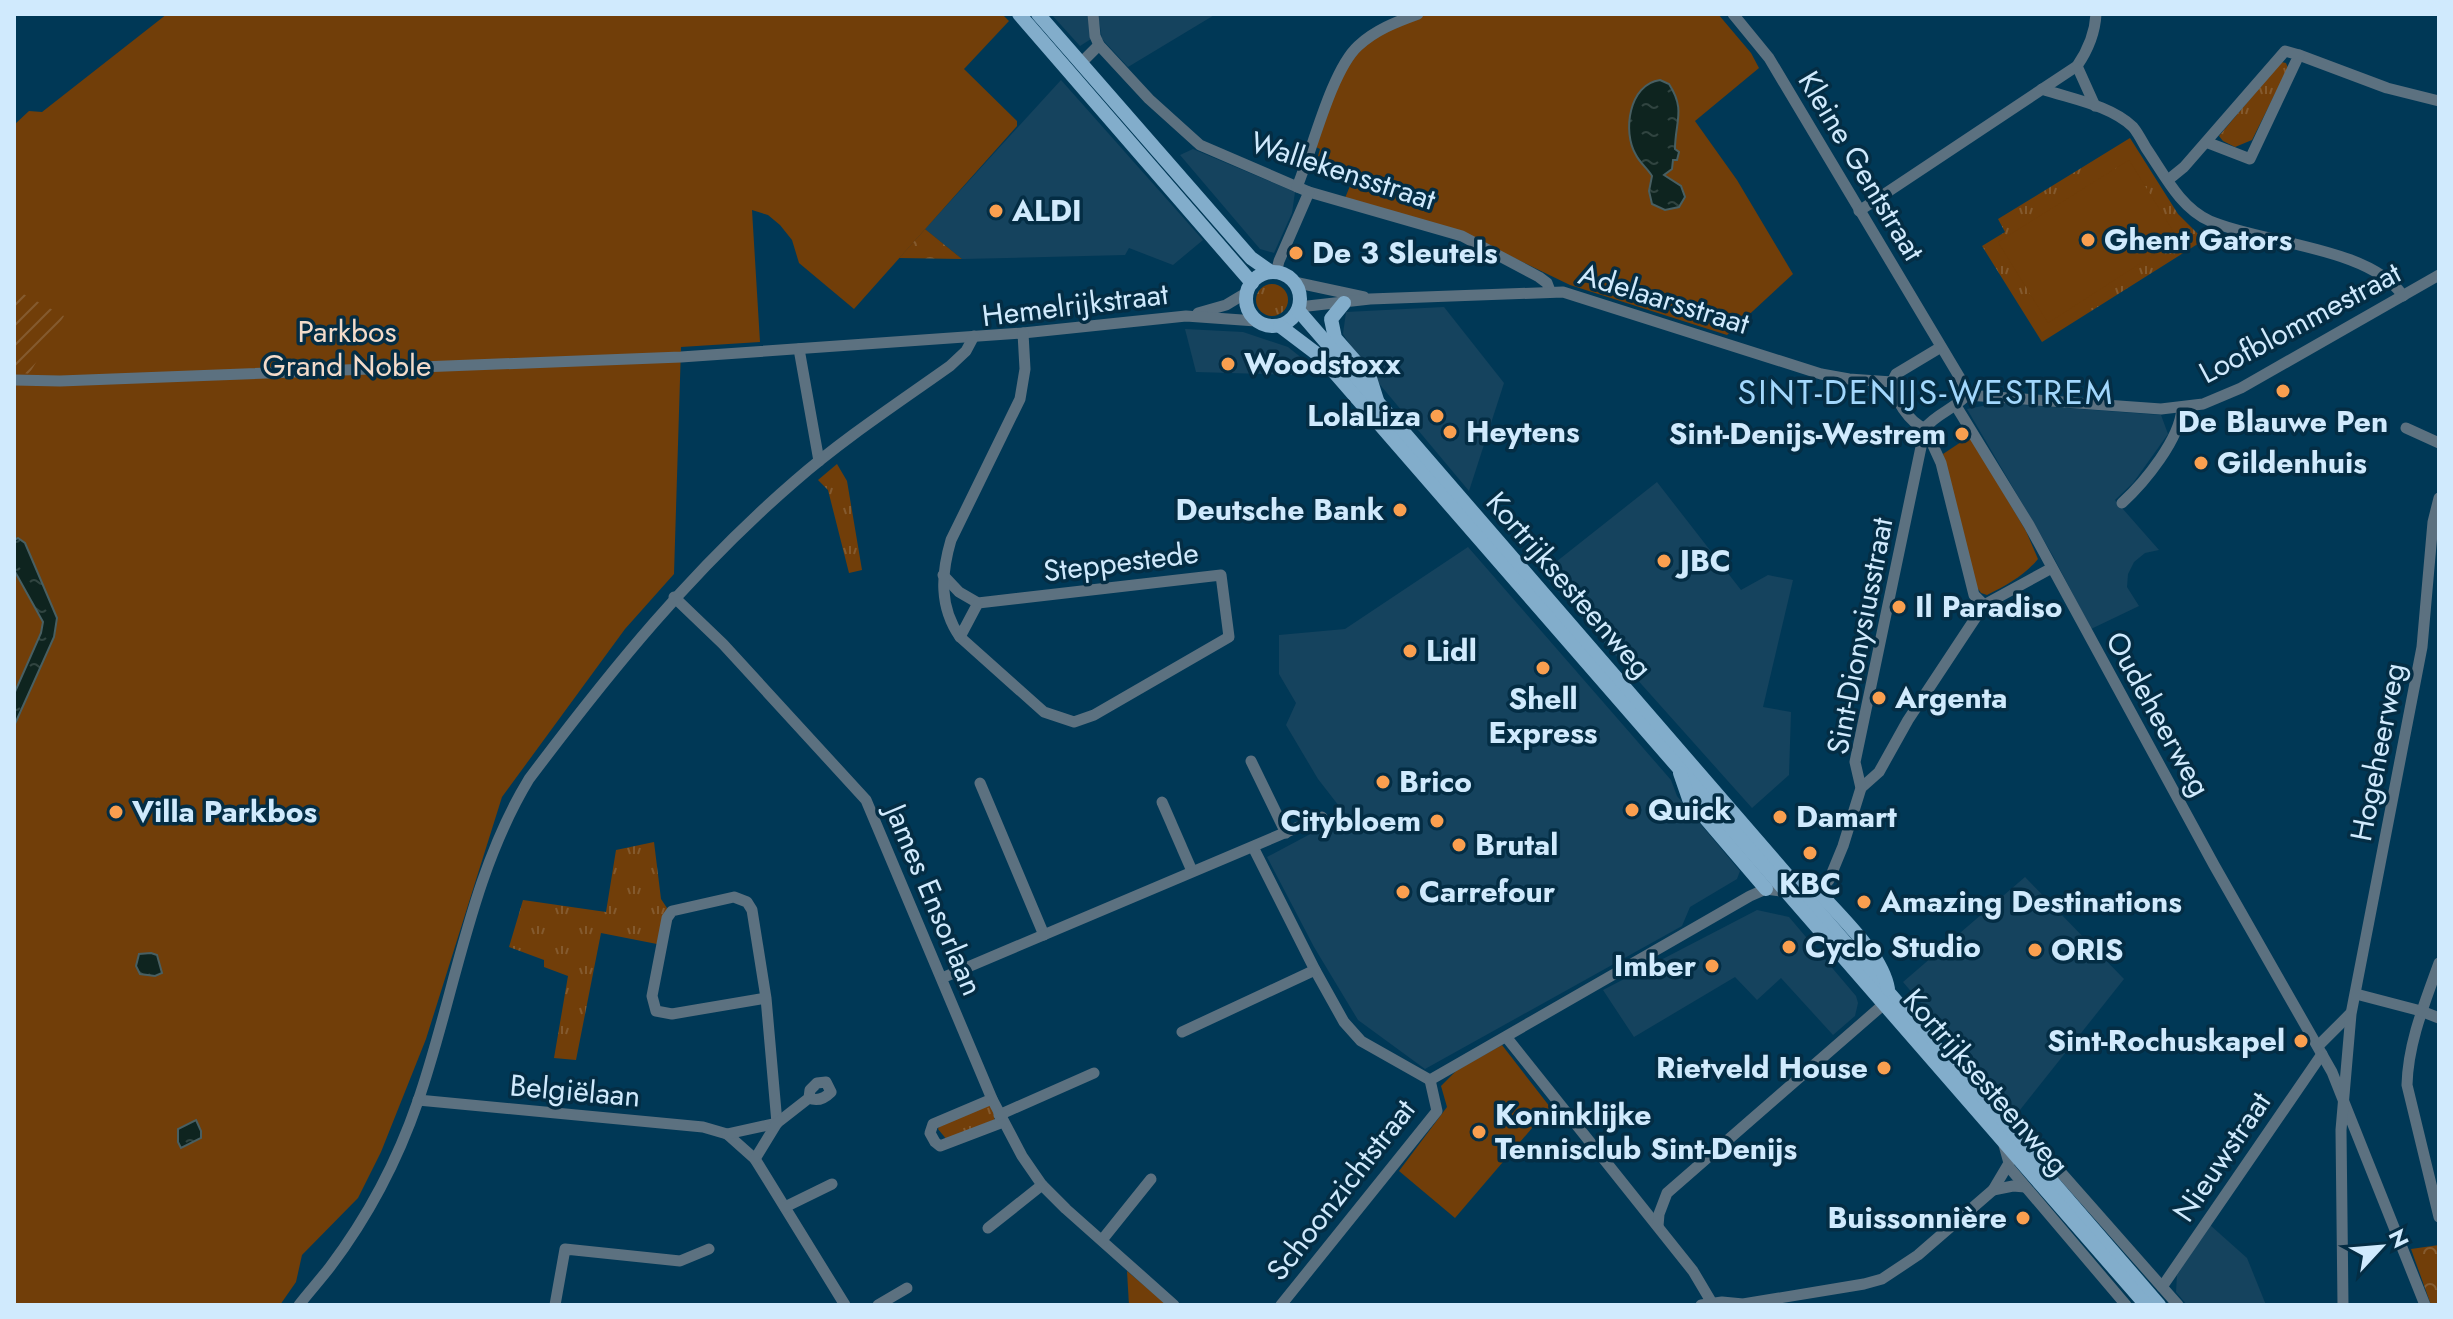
<svg xmlns="http://www.w3.org/2000/svg" width="2453" height="1319" font-family="Jost,sans-serif">
<defs>
<pattern id="grass-tufts" width="24" height="20" patternUnits="userSpaceOnUse" patternTransform="scale(2)"><rect width="24" height="20" fill="#713e09"/><path d="M3 7l-1-3M5 7V3M7 7l1-3M15 17l-1-3M17 17v-4M19 17l1-3" fill="none" stroke="#845a2e"/></pattern>
<pattern id="forest-crowns" width="20" height="18" patternUnits="userSpaceOnUse" patternTransform="scale(2)"><rect width="20" height="18" fill="#713e09"/><path d="M2 6a3 3 0 1 1 6 0M12 15a3 3 0 1 1 6 0" fill="none" stroke="#845a2e"/></pattern>
<pattern id="garden-furrows" width="10" height="10" patternUnits="userSpaceOnUse" patternTransform="scale(2)"><rect width="10" height="10" fill="#713e09"/><path d="M-1 1l2-2M0 10L10 0M9 11l2-2" fill="none" stroke="#845a2e"/></pattern>
<pattern id="water-ripples" width="26" height="14" patternUnits="userSpaceOnUse" patternTransform="scale(2)"><rect width="26" height="14" fill="#0e241f"/><path d="M2 4q2-2 4 0t4 0M15 11q2-2 4 0t4 0" fill="none" stroke="#304440"/></pattern>
</defs>
<rect width="100%" height="100%" fill="#003856"/>
<g fill="#15435e">
<path d="M1051,14H1089L1091,39L1080,46Z"/>
<path d="M1098,14H1216L1128,67L1102,39Z"/>
<path d="M1061,80L1203,240L1173,265L1129,248L1125,255L962,259L925,229Z"/>
<path d="M1193,149L1295,192L1292,213L1274,253L1260,249L1180,155Z"/>
<path d="M1444,307L1504,383L1469,491L1361,362L1343,334L1346,312Z"/>
<path d="M1185,329L1243,332L1288,347L1308,363L1297,375L1196,372Z"/>
<path d="M1998,403L2161,415L2168,434L2133,483L2115,500L2159,550L2145,553L2134,562L2128,574L2127,587L2139,606L2091,629L2053,556L1967,409Z"/>
<path d="M1657,482L1741,590L1768,575L1793,580L1763,707L1791,712L1789,775L1752,808L1542,573Z"/>
<path d="M1468,547L1671,780L1677,796L1740,871L1737,879L1690,907L1682,926L1425,1069L1358,1020L1314,947L1267,857L1346,815L1318,779L1286,725L1296,703L1279,674V635L1345,629Z"/>
<path d="M2025,877L2124,979L2016,1115L1903,982Z"/>
<path d="M1757,910L1789,917L1856,996L1858,1003L1855,1016L1833,1035L1781,978L1757,1000L1735,977L1634,1037L1603,990Z"/>
<path d="M2210,1225L2247,1258L2266,1305H2187L2176,1292L2177,1275Z"/>
</g>
<g fill="url(#grass-tufts)">
<path d="M2281,62L2286,63L2288,68L2252,140L2235,147L2223,141L2219,136Z"/>
<path d="M2130,138L2178,214L2204,240L2042,342L1982,246L2005,232L1998,219Z"/>
<circle cx="1272" cy="300" r="16"/>
<path d="M837,464L847,481L862,570L849,573L828,490L818,480Z"/>
<path d="M654,842L661,899L667,908L657,944L601,933L576,1060L554,1058L568,976L544,967V960L509,947L523,900L606,912L616,850Z"/>
<path d="M990,1104L995,1117L994,1120L947,1140L938,1129L940,1124Z"/>
<path d="M1127,1271L1167,1305H1129Z"/>
</g>
<g fill="url(#forest-crowns)">
<path d="M925,229L962,259L899,258Z"/>
<path d="M2439,1245V1305H2431L2411,1249Z"/>
</g>
<g fill="#713e09">
<path d="M167,14H1002L1009,21L964,69L1017,121V126L854,309L799,263L792,240L780,225L768,215L752,210L760,342L681,347L674,574L625,629L502,797L426,1039L381,1152L358,1198L302,1255L296,1282L280,1305H14V125L29,111L42,112Z"/>
<path d="M1427,14H1718L1751,53L1759,68L1695,121L1737,180L1793,274L1727,335L1570,285L1467,235L1345,198L1355,174L1318,156L1320,149L1316,147C1328,115 1337,75 1361,50C1378,32 1404,22 1427,14Z"/>
<path d="M2129,160L2178,239L2048,323L1998,242Z"/>
<path d="M1970,436L2026,531L2038,559C2024,576 2007,585 1987,595L1981,593L1976,586L1943,454Z"/>
<path d="M1502,1045L1550,1107L1455,1218L1399,1171L1447,1107L1441,1086L1457,1070Z"/>
</g>
<path fill="url(#garden-furrows)" d="M14,289L64,316L29,374L14,371Z"/>
<g fill="url(#water-ripples)" stroke="#485f62" stroke-width="2">
<path d="M1660,80L1669,84C1686,110 1675,122 1675,149L1679,152L1677,160H1673L1672,169L1664,175L1681,186L1685,197L1679,207L1665,210L1652,204L1649,191L1652,176C1647,168 1640,163 1636,155C1622,132 1629,84 1660,80Z"/>
<path d="M18,538L25,543L57,618L54,637L14,726V694L41,633L43,622L14,570V540Z"/>
<path d="M151,953L157,955L162,973L155,976L140,974L136,966L139,954Z"/>
<path d="M196,1120L201,1131V1138L181,1148L178,1142V1129Z"/>
</g>
<g fill="none" stroke-linecap="round" stroke-linejoin="round">
<g stroke="#5c7180" stroke-width="11">
<path d="M1093,14L1095,36L1099,45L1149,99L1200,145L1309,192L1462,236L1539,277L1547,283L1550,291"/>
<path d="M1733,14L1769,58L1963,383L1967,395"/>
<path d="M2299,55L2387,88L2439,101"/>
<path d="M1081,63L1099,45"/>
<path d="M2077,66L2095,106"/>
<path d="M2042,89C2071,99 2110,105 2133,127C2138,133 2142,141 2146,148C2164,174 2180,208 2210,221C2260,243 2371,247 2403,296"/>
<path d="M2168,180L2184,167L2285,51L2299,55L2250,159L2206,142"/>
<path d="M1297,187C1312,151 1331,71 1358,46C1375,30 1396,22 1418,14"/>
<path d="M1859,211L2077,66C2088,50 2095,34 2096,14"/>
<path d="M1276,273L1279,261L1309,192"/>
<path d="M1294,282L1364,297"/>
<path d="M1299,307L1370,299L1563,292L1821,374L1849,379L1892,382"/>
<path d="M1198,313L1226,305L1246,293"/>
<path d="M799,349L819,461"/>
<path d="M14,380L60,381L681,357L1023,333L1186,316L1256,321"/>
<path d="M1892,382L1896,374L1941,347"/>
<path d="M1892,382C1893,397 1910,424 1925,428"/>
<path d="M1967,395L2161,409L2203,404L2241,388L2439,275"/>
<path d="M1956,406L2029,525L2214,865L2332,1072L2425,1305"/>
<path d="M1925,428L1941,463L1974,595L1984,605"/>
<path d="M2406,428L2439,443"/>
<path d="M2122,503C2145,482 2180,439 2182,408"/>
<path d="M943,575L959,592L978,603L1221,575L1229,637L1094,715L1074,722L1044,712L960,637"/>
<path d="M674,597L723,644L866,800L992,1099L1022,1156L1042,1185L1066,1209L1174,1305"/>
<path d="M978,603L960,637C939,607 941,574 951,540L1020,399L1025,369L1023,333"/>
<path d="M1251,761L1286,833"/>
<path d="M980,783L1044,935"/>
<path d="M1861,788L1879,772L1908,720L1984,605L2050,569"/>
<path d="M1162,802L1192,871"/>
<path d="M1253,847L1315,970L1344,1022L1361,1041L1430,1080"/>
<path d="M1818,891L1829,880L1843,846L1861,788L1855,762L1925,428C1936,414 1954,409 1967,395"/>
<path d="M2439,963C2425,1002 2408,1043 2407,1085L2439,1217"/>
<path d="M942,978L1322,817"/>
<path d="M2356,994L2421,1011L2439,1018"/>
<path d="M766,998L672,1014L656,1011L652,996L667,918L672,911L734,897L747,902L752,910L766,998L777,1123"/>
<path d="M1182,1032L1315,970"/>
<path d="M1507,1038L1693,1271L1712,1303"/>
<path d="M2318,1046L2350,1014"/>
<path d="M992,1099L933,1124L930,1133L935,1142L940,1146L1003,1122"/>
<path d="M418,1100L703,1127L727,1134L755,1159L845,1305"/>
<path d="M999,1115L1094,1073"/>
<path d="M727,1134L777,1123"/>
<path d="M2023,1147H2031L2057,1168L2178,1305"/>
<path d="M755,1159L777,1123L809,1098L810,1090L817,1083L826,1082L831,1092C825,1098 818,1102 809,1098"/>
<path d="M2008,1166L2126,1305"/>
<path d="M1993,1190L2013,1186L2025,1187"/>
<path d="M785,1207L832,1184"/>
<path d="M1658,1226L1659,1214L1667,1193L1884,1004"/>
<path d="M988,1228L1042,1185"/>
<path d="M1102,1240L1151,1179"/>
<path d="M2162,1287L2322,1054"/>
<path d="M299,1305C309,1292 320,1280 330,1267C367,1218 398,1159 418,1101C455,994 470,876 529,779C611,670 691,571 795,481C843,439 898,403 950,366L966,351L974,336"/>
<path d="M555,1305L565,1249L680,1261L709,1249"/>
<path d="M878,1305L907,1288"/>
<path d="M1281,1305L1437,1111L1430,1080L1750,896L1766,889L1787,892"/>
<path d="M1701,1305L1722,1302L1743,1304L1864,1284L1882,1279L1918,1255L1993,1190L2009,1163L2004,1145"/>
<path d="M2343,1305L2341,1130L2351,1014L2422,647L2433,522L2439,498"/>
</g>
<g stroke="#82adcb" stroke-width="14">
<path d="M1019,14L1252,283"/>
<path d="M1038,14L1251,258L1271,272"/>
<circle cx="1273" cy="299" r="27"/>
<path d="M1344,303L1331,319L1335,338L1370,378L1377,400"/>
<path d="M1298,310L2159,1305"/>
<path d="M1280,326L1321,357L2146,1305"/>
<path d="M1680,773L1689,799L1766,889"/>
<path d="M1797,893L1818,891C1841,918 1882,954 1888,989"/>
</g>
</g>
<g fill="#fa9f4f" stroke="#042d44" stroke-width="3">
<circle cx="996" cy="211" r="8"/>
<circle cx="2088" cy="240" r="8"/>
<circle cx="1296" cy="253" r="8"/>
<circle cx="1228" cy="364" r="8"/>
<circle cx="2283" cy="391" r="8"/>
<circle cx="1437" cy="416" r="8"/>
<circle cx="1450" cy="432" r="8"/>
<circle cx="1962" cy="434" r="8"/>
<circle cx="2201" cy="463" r="8"/>
<circle cx="1400" cy="510" r="8"/>
<circle cx="1664" cy="561" r="8"/>
<circle cx="1899" cy="607" r="8"/>
<circle cx="1410" cy="651" r="8"/>
<circle cx="1543" cy="668" r="8"/>
<circle cx="1879" cy="698" r="8"/>
<circle cx="1383" cy="782" r="8"/>
<circle cx="1632" cy="810" r="8"/>
<circle cx="116" cy="812" r="8"/>
<circle cx="1780" cy="817" r="8"/>
<circle cx="1437" cy="821" r="8"/>
<circle cx="1459" cy="845" r="8"/>
<circle cx="1810" cy="853" r="8"/>
<circle cx="1403" cy="892" r="8"/>
<circle cx="1864" cy="902" r="8"/>
<circle cx="1789" cy="947" r="8"/>
<circle cx="2035" cy="950" r="8"/>
<circle cx="1712" cy="966" r="8"/>
<circle cx="2301" cy="1041" r="8"/>
<circle cx="1884" cy="1068" r="8"/>
<circle cx="1479" cy="1132" r="8"/>
<circle cx="2023" cy="1218" r="8"/>
</g>
<g text-anchor="middle" stroke-width="7" stroke-linejoin="round" paint-order="stroke">
<g font-size="30" fill="#d0eafd" stroke="#042d44">
<text transform="translate(1861 166) rotate(59)" y="10">Kleine Gentstraat</text>
<text transform="translate(1343 171) rotate(18)" y="10">Wallekensstraat</text>
<text transform="translate(1664 299) rotate(17)" y="10">Adelaarsstraat</text>
<text transform="translate(1075 305) rotate(-7)" y="10">Hemelrijkstraat</text>
<text transform="translate(2300 323) rotate(-28)" y="10">Loofblommestraat</text>
<text transform="translate(1121 562) rotate(-7)" y="10">Steppestede</text>
<text transform="translate(1569 585) rotate(49)" y="10">Kortrijksesteenweg</text>
<text transform="translate(1860 636) rotate(-79)" y="10">Sint-Dionysiusstraat</text>
<text transform="translate(2158 714) rotate(61)" y="10">Oudeheerweg</text>
<text transform="translate(2378 752) rotate(-79)" y="10">Hogeheerweg</text>
<text transform="translate(934 900) rotate(67)" y="10">James Ensorlaan</text>
<text transform="translate(1986 1082) rotate(49)" y="10">Kortrijksesteenweg</text>
<text transform="translate(575 1091) rotate(5)" y="10">Belgiëlaan</text>
<text transform="translate(2222 1157) rotate(-56)" y="10">Nieuwstraat</text>
<text transform="translate(1341 1190) rotate(-52)" y="10">Schoonzichtstraat</text>
</g>
<g font-size="30" font-weight="bold" fill="#d0eafd" stroke="#042d44" text-anchor="start">
<text x="1012" y="221">ALDI</text>
<text x="2104" y="250">Ghent Gators</text>
<text x="1312" y="263">De 3 Sleutels</text>
<text x="1244" y="374">Woodstoxx</text>
<text x="1421" y="426" text-anchor="end">LolaLiza</text>
<text x="2283" y="432" text-anchor="middle">De Blauwe Pen</text>
<text x="1466" y="442">Heytens</text>
<text x="1946" y="444" text-anchor="end">Sint-Denijs-Westrem</text>
<text x="2217" y="473">Gildenhuis</text>
<text x="1384" y="520" text-anchor="end">Deutsche Bank</text>
<text x="1680" y="571">JBC</text>
<text x="1915" y="617">Il Paradiso</text>
<text x="1426" y="661">Lidl</text>
<text x="1895" y="708">Argenta</text>
<text x="1543" y="709" text-anchor="middle">Shell<tspan x="1543" dy="34">Express</tspan></text>
<text x="1399" y="792">Brico</text>
<text x="1648" y="820">Quick</text>
<text x="132" y="822">Villa Parkbos</text>
<text x="1796" y="827">Damart</text>
<text x="1421" y="831" text-anchor="end">Citybloem</text>
<text x="1475" y="855">Brutal</text>
<text x="1810" y="894" text-anchor="middle">KBC</text>
<text x="1419" y="902">Carrefour</text>
<text x="1880" y="912">Amazing Destinations</text>
<text x="1805" y="957">Cyclo Studio</text>
<text x="2051" y="960">ORIS</text>
<text x="1696" y="976" text-anchor="end">Imber</text>
<text x="2285" y="1051" text-anchor="end">Sint-Rochuskapel</text>
<text x="1868" y="1078" text-anchor="end">Rietveld House</text>
<text x="1495" y="1125">Koninklijke<tspan x="1495" dy="34">Tennisclub Sint-Denijs</tspan></text>
<text x="2007" y="1228" text-anchor="end">Buissonnière</text>
</g>
<g font-size="30" fill="#f3dbca" stroke="#042d44">
<text x="347" y="342">Parkbos<tspan x="347" dy="34">Grand Noble</tspan></text>
</g>
<g font-size="34" letter-spacing="2" fill="#a2d7fc" stroke="#042d44">
<text x="1926" y="404">SINT-DENIJS-WESTREM</text>
</g>
</g>
<rect width="2453" height="1319" fill="none" stroke="#d0eafd" stroke-width="32"/>
<g transform="translate(2381 1247) rotate(64)" stroke="#042d44" stroke-width="6" paint-order="stroke">
<path d="M0-6L14 30L0 20L-14 30Z" fill="#d0eafd"/>
<text y="-12" font-size="22" font-weight="bold" text-anchor="middle" fill="#d0eafd">N</text>
</g>
</svg>
